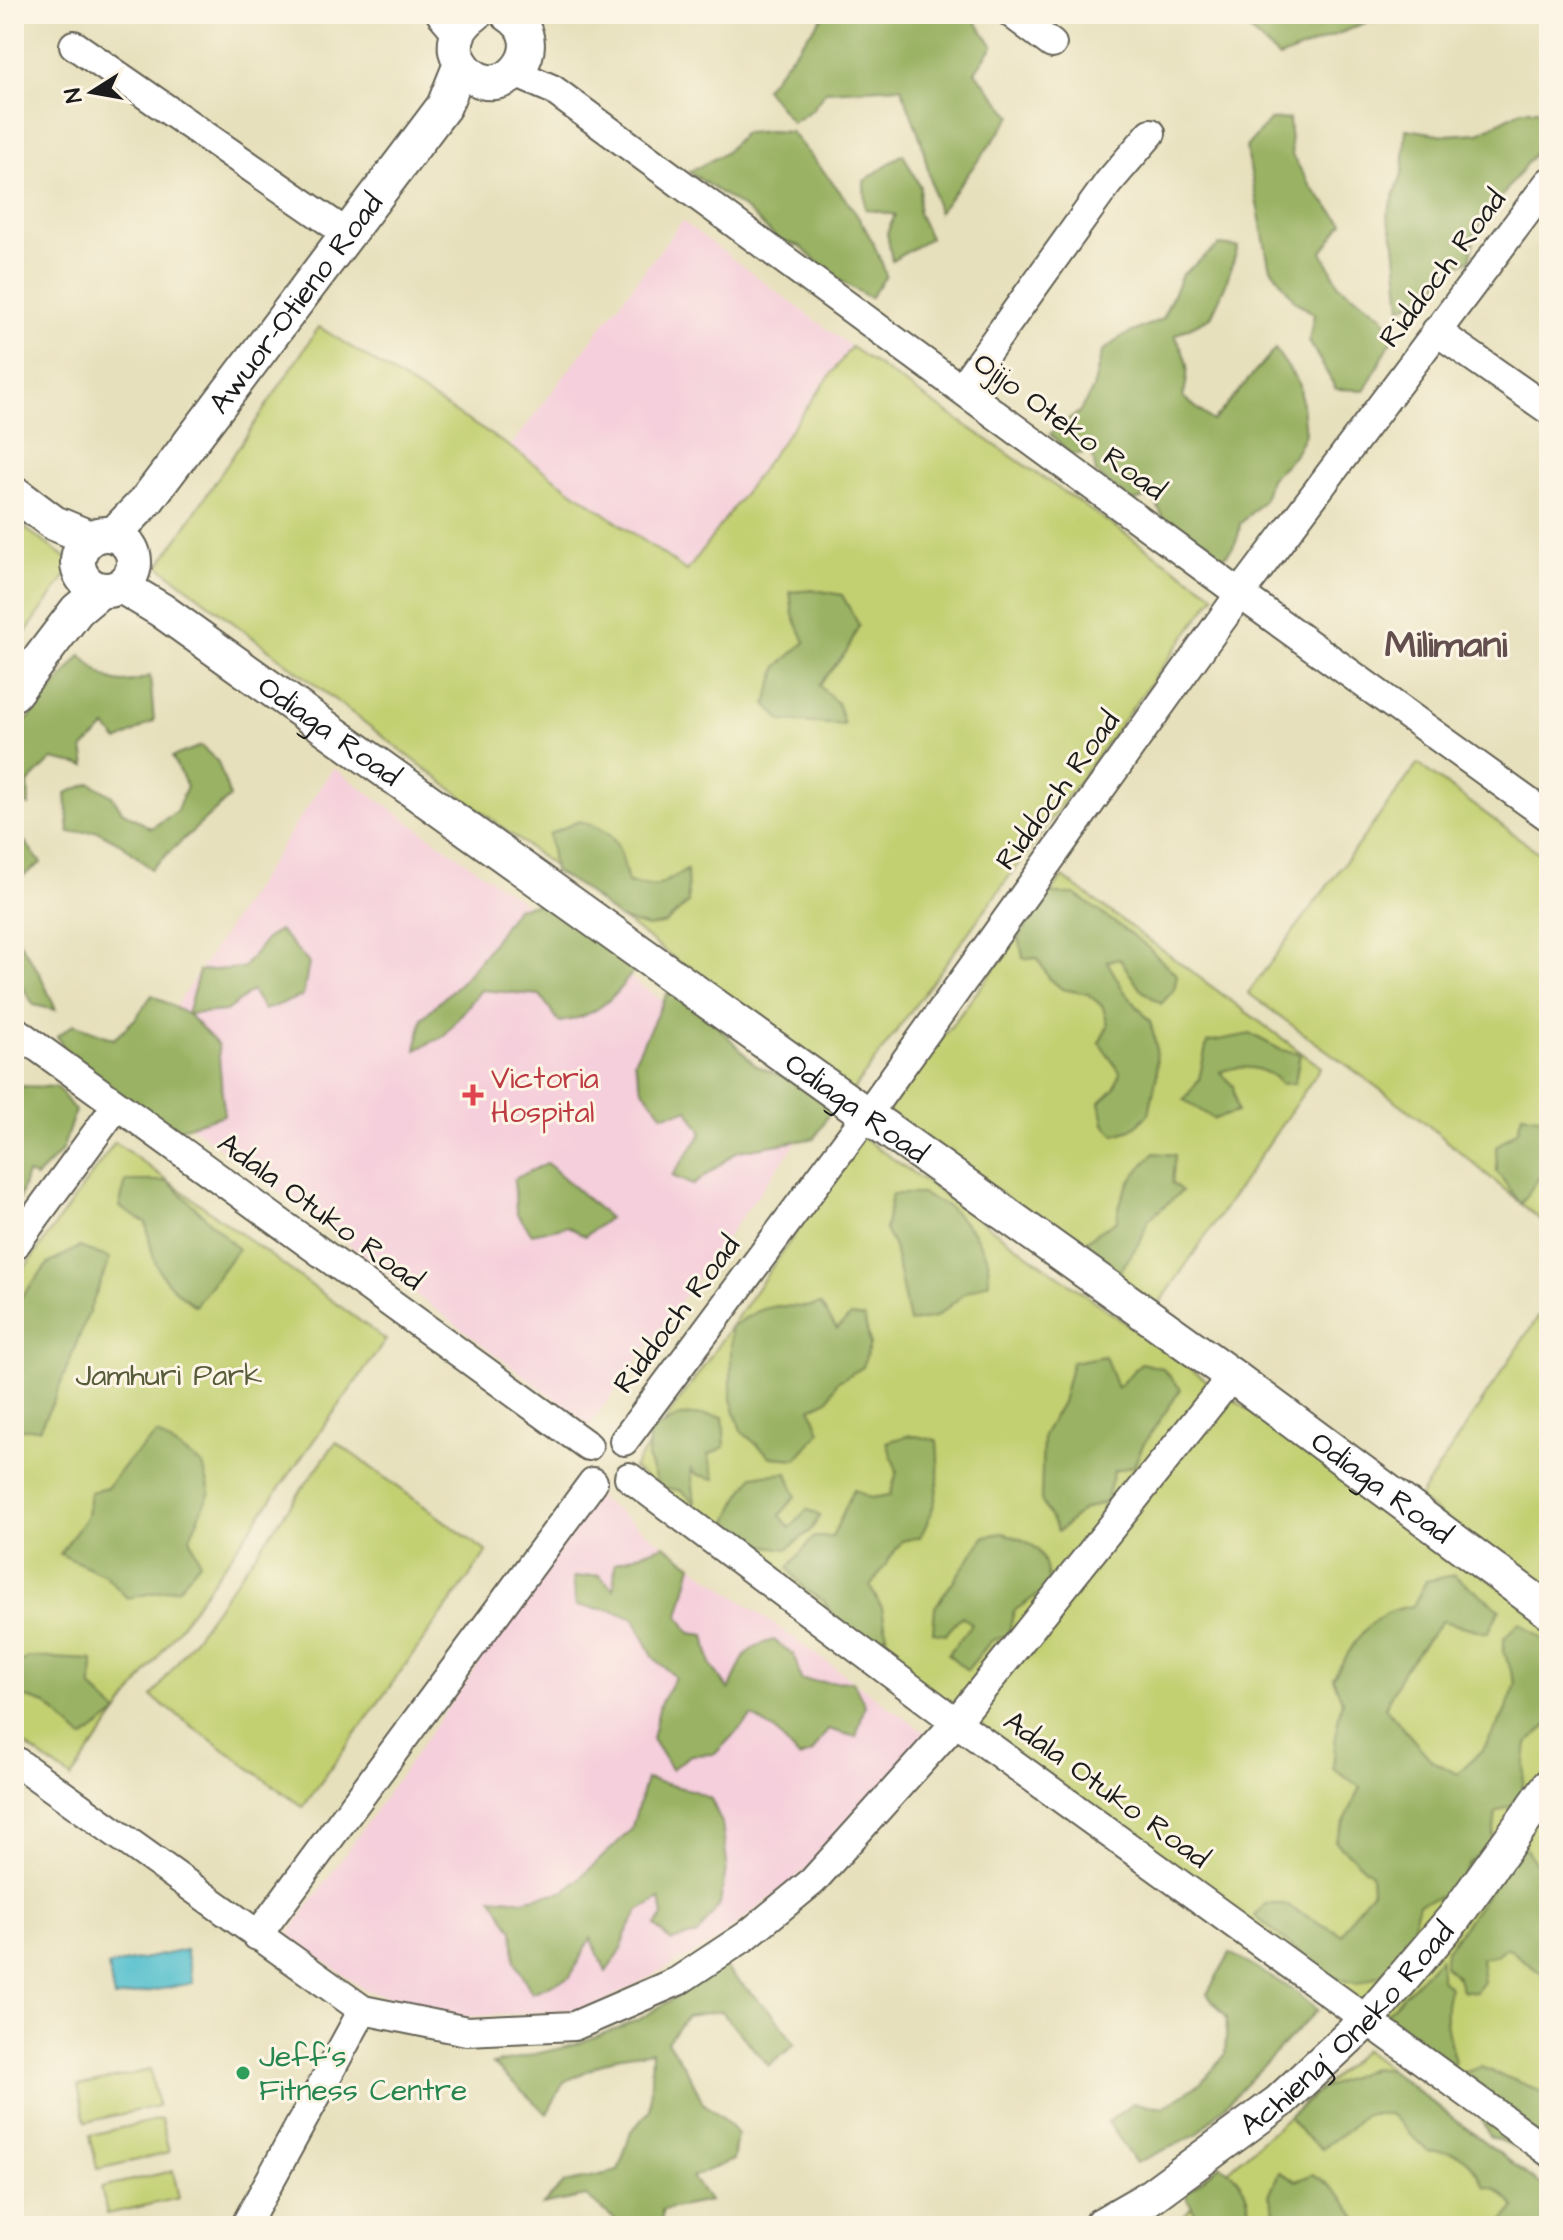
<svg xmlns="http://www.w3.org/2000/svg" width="1563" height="2240" font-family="'Architects Daughter',sans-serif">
<rect width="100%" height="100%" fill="#fcf5e5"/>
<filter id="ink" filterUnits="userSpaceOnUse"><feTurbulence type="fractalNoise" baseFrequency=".0125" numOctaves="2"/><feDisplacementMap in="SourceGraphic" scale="16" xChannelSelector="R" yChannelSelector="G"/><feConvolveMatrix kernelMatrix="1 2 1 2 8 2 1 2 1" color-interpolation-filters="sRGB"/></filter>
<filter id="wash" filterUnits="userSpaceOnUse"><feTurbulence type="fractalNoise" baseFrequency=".006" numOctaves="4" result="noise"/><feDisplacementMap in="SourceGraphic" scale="32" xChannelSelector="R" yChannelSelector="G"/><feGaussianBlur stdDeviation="1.8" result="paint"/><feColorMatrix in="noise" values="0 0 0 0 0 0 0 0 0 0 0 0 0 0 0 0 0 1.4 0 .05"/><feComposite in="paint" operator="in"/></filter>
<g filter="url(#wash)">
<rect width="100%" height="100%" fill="#e7e0bc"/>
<g fill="#f5cfdb">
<path d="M682,221L850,346L687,569L511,446Z"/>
<path d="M333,768L819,1111L590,1425L128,1079Z"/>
<path d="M596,1496L931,1737L807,1869L715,1942L589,2009L465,2017L365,1990L288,1935Z"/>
</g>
<g fill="#c3d072" stroke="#707647" stroke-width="2">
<path d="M319,327L510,447L687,571L851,347L1215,595L851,1093L159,566Z"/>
<path d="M14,520L74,564L14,649Z"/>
<path d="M1418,764L1549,860V1227L1422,1120L1248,993Z"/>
<path d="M1063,877L1321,1067L1158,1306L887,1112Z"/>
<path d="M862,1137L1549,1622V2167L633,1468Z"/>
<path d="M115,1142L386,1340L71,1778L14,1737V1283Z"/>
<path d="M1549,1300V1595L1418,1499Z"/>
<path d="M336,1442L487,1552L303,1807L152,1697Z"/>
<path d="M1364,2050L1549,2191L1528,2226H1175L1204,2192Z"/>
<path d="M150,2070L158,2106L86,2122L78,2086Z"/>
<path d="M161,2119L169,2153L97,2169L90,2135Z"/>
<path d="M173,2171L179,2198L107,2214L101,2187Z"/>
</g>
<g fill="#9ab264" stroke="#5b6740" stroke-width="2">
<path d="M825,14H970L993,46L975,72L1012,116L938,213L921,140L901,87L826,91L812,110L792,123L765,88Z"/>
<path d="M1255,14H1387L1279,58L1248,29Z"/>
<path d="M1522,110H1549L1548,135L1475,232L1471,259L1447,270L1433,292L1401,308L1395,243L1387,215L1403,171L1406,129L1445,135L1479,133Z"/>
<path d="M1289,119L1292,155L1311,187L1343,223L1322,252L1339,285L1383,316L1393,338L1365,390L1336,389L1309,341L1314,314L1295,301L1269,265L1246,147L1270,120Z"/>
<path d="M769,131L791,132C827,177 870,219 886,276L870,298L831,275L800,246L778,240L748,211L689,172L725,153L743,133Z"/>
<path d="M903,154L920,187L918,213L930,238L892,261L887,233L895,215L865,209L864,181Z"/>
<path d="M1219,245L1238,247L1225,286L1211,317L1175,335C1188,361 1191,368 1183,397L1213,421L1275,349L1300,385L1305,434L1294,456L1270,479L1264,500L1240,524C1239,542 1232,551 1217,562L1163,518L1153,495L1132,502L1096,473L1092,451L1072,455L1050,434L1079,412L1093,389L1102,352L1121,337L1162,319L1182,275Z"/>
<path d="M815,590L842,595L859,625L847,651L819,685L838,704L844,725L782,721L766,704L778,666L805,642L793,615L790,592Z"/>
<path d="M81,655C106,679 115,690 150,676L154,721L118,741L106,727L83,749L86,766L52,759L28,783L29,806L14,797V736Z"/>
<path d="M201,746L218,762L230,797L151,869L123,845L97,831L69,833L66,793L91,783L112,796L122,811L151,828L176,812L187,786L172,757Z"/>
<path d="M579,821C618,831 620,847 628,883L656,887L687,870L688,903L666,923L647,927L619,918L582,888L554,871L549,834Z"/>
<path d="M14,834L22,838L41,863L14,882Z"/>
<path d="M1050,894H1075L1143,943L1177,975L1174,990L1161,1004L1140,989L1120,959L1107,961L1124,991L1150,1021L1156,1045L1157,1075L1149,1114L1131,1130L1115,1135L1104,1124L1100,1102L1114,1089L1120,1072L1099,1043L1108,1026L1103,1007L1088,994L1062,989L1049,978L1037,958H1023L1019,936Z"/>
<path d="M541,903L637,967C613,998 599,1017 559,1022L540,995L481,990L444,1036L416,1050L422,1018L463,980L486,952L516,908Z"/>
<path d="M279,930L309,963L303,996L264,1010L252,991L226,1011L188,1014L218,1045L224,1115L178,1129L80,1078L57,1036L74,1024L114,1039L135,1019L152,995L187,1014L199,971L243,968L266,939Z"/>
<path d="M14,933L40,974L56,1010L34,1005L14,974Z"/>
<path d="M668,992L714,1022L755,1065L800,1084L832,1108L815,1138L738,1151L693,1185L672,1176L702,1133L688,1110L663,1115L642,1088L634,1061Z"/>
<path d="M1251,1034L1281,1050L1300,1053L1295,1083L1281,1084C1267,1066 1240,1064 1220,1072L1233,1086L1237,1112L1214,1119L1184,1100L1199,1079L1207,1042Z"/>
<path d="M14,1086L57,1087L75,1111L62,1151L36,1177L27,1174L14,1215Z"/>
<path d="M1522,1114L1549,1119V1174L1542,1173L1521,1204L1497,1172L1496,1147L1518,1130Z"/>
<path d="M1154,1153L1175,1155L1172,1183L1182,1191L1148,1220L1141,1240L1117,1276L1094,1268L1087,1240L1117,1220C1121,1188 1133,1176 1154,1153Z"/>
<path d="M547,1163L609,1218L585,1236L567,1226L532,1234L516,1212L514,1179Z"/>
<path d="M126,1181H168L238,1249L195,1306C157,1277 155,1270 146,1223L119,1207Z"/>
<path d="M892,1194H921L949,1207L974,1233L988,1259L989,1282L965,1293L935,1318L909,1322L894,1247L885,1230Z"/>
<path d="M79,1247L110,1258L55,1398L39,1429H14V1312L21,1297L48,1264Z"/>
<path d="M820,1304L837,1329L851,1316L864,1318L870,1343L863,1367L837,1382L828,1400L811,1408L820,1432L796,1459L771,1457L741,1431L731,1399V1327C747,1317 760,1307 780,1306C795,1306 806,1309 820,1304Z"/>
<path d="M1105,1356L1117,1388L1141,1363L1162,1368L1181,1389L1143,1445L1134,1466L1114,1471L1106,1502L1084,1509L1058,1532L1041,1500L1043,1435L1062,1402L1072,1362Z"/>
<path d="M707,1415L723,1417L725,1447L708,1455L715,1479L695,1474L691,1469L695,1503L682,1491L658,1486L648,1459L649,1432L680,1416Z"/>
<path d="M157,1434L203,1465L210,1492L190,1537L200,1562L179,1588L127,1598L105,1575L60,1554L87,1516L90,1492L107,1488L126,1463Z"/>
<path d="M910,1435L937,1440C940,1480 940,1501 920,1537L902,1541L870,1587L882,1608L887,1635L865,1646L844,1637L824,1601L805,1590L788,1568L814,1537H832L854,1489L870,1498L890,1495L897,1472L887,1442Z"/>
<path d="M787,1473L796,1496L780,1515L790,1528L807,1509L820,1516L810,1531L787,1549L746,1543L725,1528L736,1503L753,1476Z"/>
<path d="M1003,1533C1038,1544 1045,1549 1049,1587L1014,1611L1008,1635L991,1641L967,1670L948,1654L972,1624L962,1616L946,1634L933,1632L935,1607L985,1536Z"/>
<path d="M664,1545L692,1565L679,1616L690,1633L705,1635L711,1665L729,1690C743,1662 739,1649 774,1640L794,1655L801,1680L829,1682L853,1681L865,1705L856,1737L828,1729L812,1753L799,1758L775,1731L752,1716L715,1754L691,1755L671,1769L652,1739L660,1704L675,1677L654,1658L634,1619L612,1610L576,1606L573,1578L599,1575L614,1589L615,1563Z"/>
<path d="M1454,1575L1500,1609L1488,1633L1442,1621L1403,1671L1385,1707L1431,1760L1457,1774L1484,1748L1504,1714L1516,1684L1504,1652V1638L1519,1622L1549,1644V1724L1527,1744L1521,1802L1496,1812L1492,1847L1469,1863L1453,1894L1419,1903L1408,1944L1383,1974L1358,1984L1327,1975L1255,1916L1265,1904H1284L1342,1935L1354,1913L1372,1892L1371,1874L1335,1841L1361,1787L1333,1769L1336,1732L1342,1700L1333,1678C1356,1642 1366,1612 1413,1606L1426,1581Z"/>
<path d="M28,1657L93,1660L92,1688L118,1713L83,1739L46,1704L14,1694V1669Z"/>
<path d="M646,1779L694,1791L711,1799L722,1823L727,1863L720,1904L697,1935L671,1941L655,1926L663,1916L660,1899L639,1911L626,1933L621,1950L606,1972L591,1938L570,1977L532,1993L515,1962L513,1931L492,1897L522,1900L566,1891L631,1830Z"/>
<path d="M1523,1845L1535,1862L1549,1873V1986L1544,1976L1507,1947L1497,1955L1481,1958L1484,1982L1476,1992L1462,1990L1458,1978L1444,1966L1446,1950Z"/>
<path d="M1230,1953L1295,1991L1317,2010L1197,2135L1136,2163L1108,2122L1133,2103L1164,2107L1202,2082L1225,2055L1227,2018L1207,1994Z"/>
<path d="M1440,1958V1978L1450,1987C1441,2013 1448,2036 1455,2062L1437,2082L1368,2032Z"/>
<path d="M724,1967L773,2014L795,2044L769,2066L721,2011L687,2016L667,2041L690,2075L703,2103L722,2117L737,2134L733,2160L692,2177L710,2201L662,2210V2226H623L586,2196L542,2205L565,2183L618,2171L631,2132L650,2110L652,2051L616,2057L564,2082L547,2114L493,2064L574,2045L638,2020Z"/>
<path d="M1481,2067L1534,2088L1549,2097V2170L1515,2147L1489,2136L1462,2073Z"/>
<path d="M1371,2068L1389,2070L1549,2191V2223L1546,2226H1499L1515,2207L1496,2189L1485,2186C1470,2158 1461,2149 1428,2152L1390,2114H1365L1349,2129L1322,2148L1305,2136L1289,2117L1321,2089Z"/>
<path d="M1220,2165C1244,2179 1251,2199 1251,2226H1202L1185,2194Z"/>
<path d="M1279,2172L1296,2181L1313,2174C1336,2187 1349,2204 1362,2226H1280L1269,2195Z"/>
</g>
<path fill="#53bfce" stroke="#386e75" stroke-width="2" d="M186,1950L193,1983L114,1998L108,1966Z"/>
</g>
<g filter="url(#ink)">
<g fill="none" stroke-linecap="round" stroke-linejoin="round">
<defs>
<g id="minor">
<path d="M441,14L458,34"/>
<path d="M1012,14L1052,44"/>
<path d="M74,45L349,235"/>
<path d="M515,73L552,89L1240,594L1549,817"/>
<path d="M1436,331L1549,410"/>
<path d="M961,388L1108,183L1151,133"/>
<path d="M14,1030L588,1446"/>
<path d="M14,1246L117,1105"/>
<path d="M624,1441L866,1116L1240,594L1549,182"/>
<path d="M629,1477L956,1722L1549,2152"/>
<path d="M14,1760L363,2010L467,2031L574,2026L678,1981L746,1936L813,1881L956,1722L1232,1376"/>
<path d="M257,1936L593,1482"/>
<path d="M245,2226L363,2010"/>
</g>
<g id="major">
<path d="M475,14C462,23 454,35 456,51C458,59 463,67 469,73C506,106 554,42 508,14"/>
<path d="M14,493L54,523L90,538"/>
<circle cx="106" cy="562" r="28"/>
<path id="s1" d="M114,534L147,500L444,106L461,64"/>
<path id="s2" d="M121,586L161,610L1232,1376L1549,1611"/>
<path d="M14,693L77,610L101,590"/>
<path id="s3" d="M1100,2226L1147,2199L1279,2102L1368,2019L1454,1918L1549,1786"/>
</g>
</defs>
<use href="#minor" stroke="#636154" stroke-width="32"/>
<use href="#major" stroke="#636154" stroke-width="38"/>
<use href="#minor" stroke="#fff" stroke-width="28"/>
<use href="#major" stroke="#fff" stroke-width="34"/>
</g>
</g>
<path fill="#e0444e" stroke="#fcf5e5" stroke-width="3" d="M469 1083h8v8h8v8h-8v8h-8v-8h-8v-8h8z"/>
<circle fill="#2e9e5b" stroke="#fcf5e5" stroke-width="3" cx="243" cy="2073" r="8"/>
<g text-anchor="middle" stroke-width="6" stroke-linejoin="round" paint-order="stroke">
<g font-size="30" fill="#1c1c1c" stroke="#fcf5e5">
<text transform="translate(1442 268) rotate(-53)" y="10">Riddoch Road</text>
<text dy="10" stroke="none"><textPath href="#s1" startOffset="294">Awuor-Otieno Road</textPath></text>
<text transform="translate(1070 426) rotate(36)" y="10">Ojijo Oteko Road</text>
<text dy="10" stroke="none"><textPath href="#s2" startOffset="254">Odiaga Road</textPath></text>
<text transform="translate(1057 790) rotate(-54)" y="10">Riddoch Road</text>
<text dy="10" stroke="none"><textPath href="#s2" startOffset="902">Odiaga Road</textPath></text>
<text transform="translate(321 1211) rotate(36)" y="10">Adala Otuko Road</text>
<text transform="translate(676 1314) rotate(-53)" y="10">Riddoch Road</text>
<text dy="10" stroke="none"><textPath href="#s2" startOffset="1550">Odiaga Road</textPath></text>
<text transform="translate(1107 1789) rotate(36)" y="10">Adala Otuko Road</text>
<text dy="10" stroke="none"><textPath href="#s3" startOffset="318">Achieng' Oneko Road</textPath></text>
</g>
<g font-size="30" fill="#be3a42" stroke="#fcf5e5" text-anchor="start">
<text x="491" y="1088">Victoria<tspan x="491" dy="34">Hospital</tspan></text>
</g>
<g font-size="30" fill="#565b3a" stroke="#fcf5e5">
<text x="169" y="1385">Jamhuri Park</text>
</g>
<g font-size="30" fill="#27864d" stroke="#fcf5e5" text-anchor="start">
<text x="259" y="2066">Jeff's<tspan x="259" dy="34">Fitness Centre</tspan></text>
</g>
<g font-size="38" font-weight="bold" fill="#634f4e" stroke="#fcf5e5">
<text x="1446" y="657">Milimani</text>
</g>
</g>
<rect width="1563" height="2240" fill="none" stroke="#fcf5e5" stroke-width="48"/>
<g transform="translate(92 92) rotate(259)" stroke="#fcf5e5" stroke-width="6" paint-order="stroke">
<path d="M0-6L14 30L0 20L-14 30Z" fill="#1c1c1c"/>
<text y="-12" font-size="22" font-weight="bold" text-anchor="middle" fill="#1c1c1c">N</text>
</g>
</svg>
